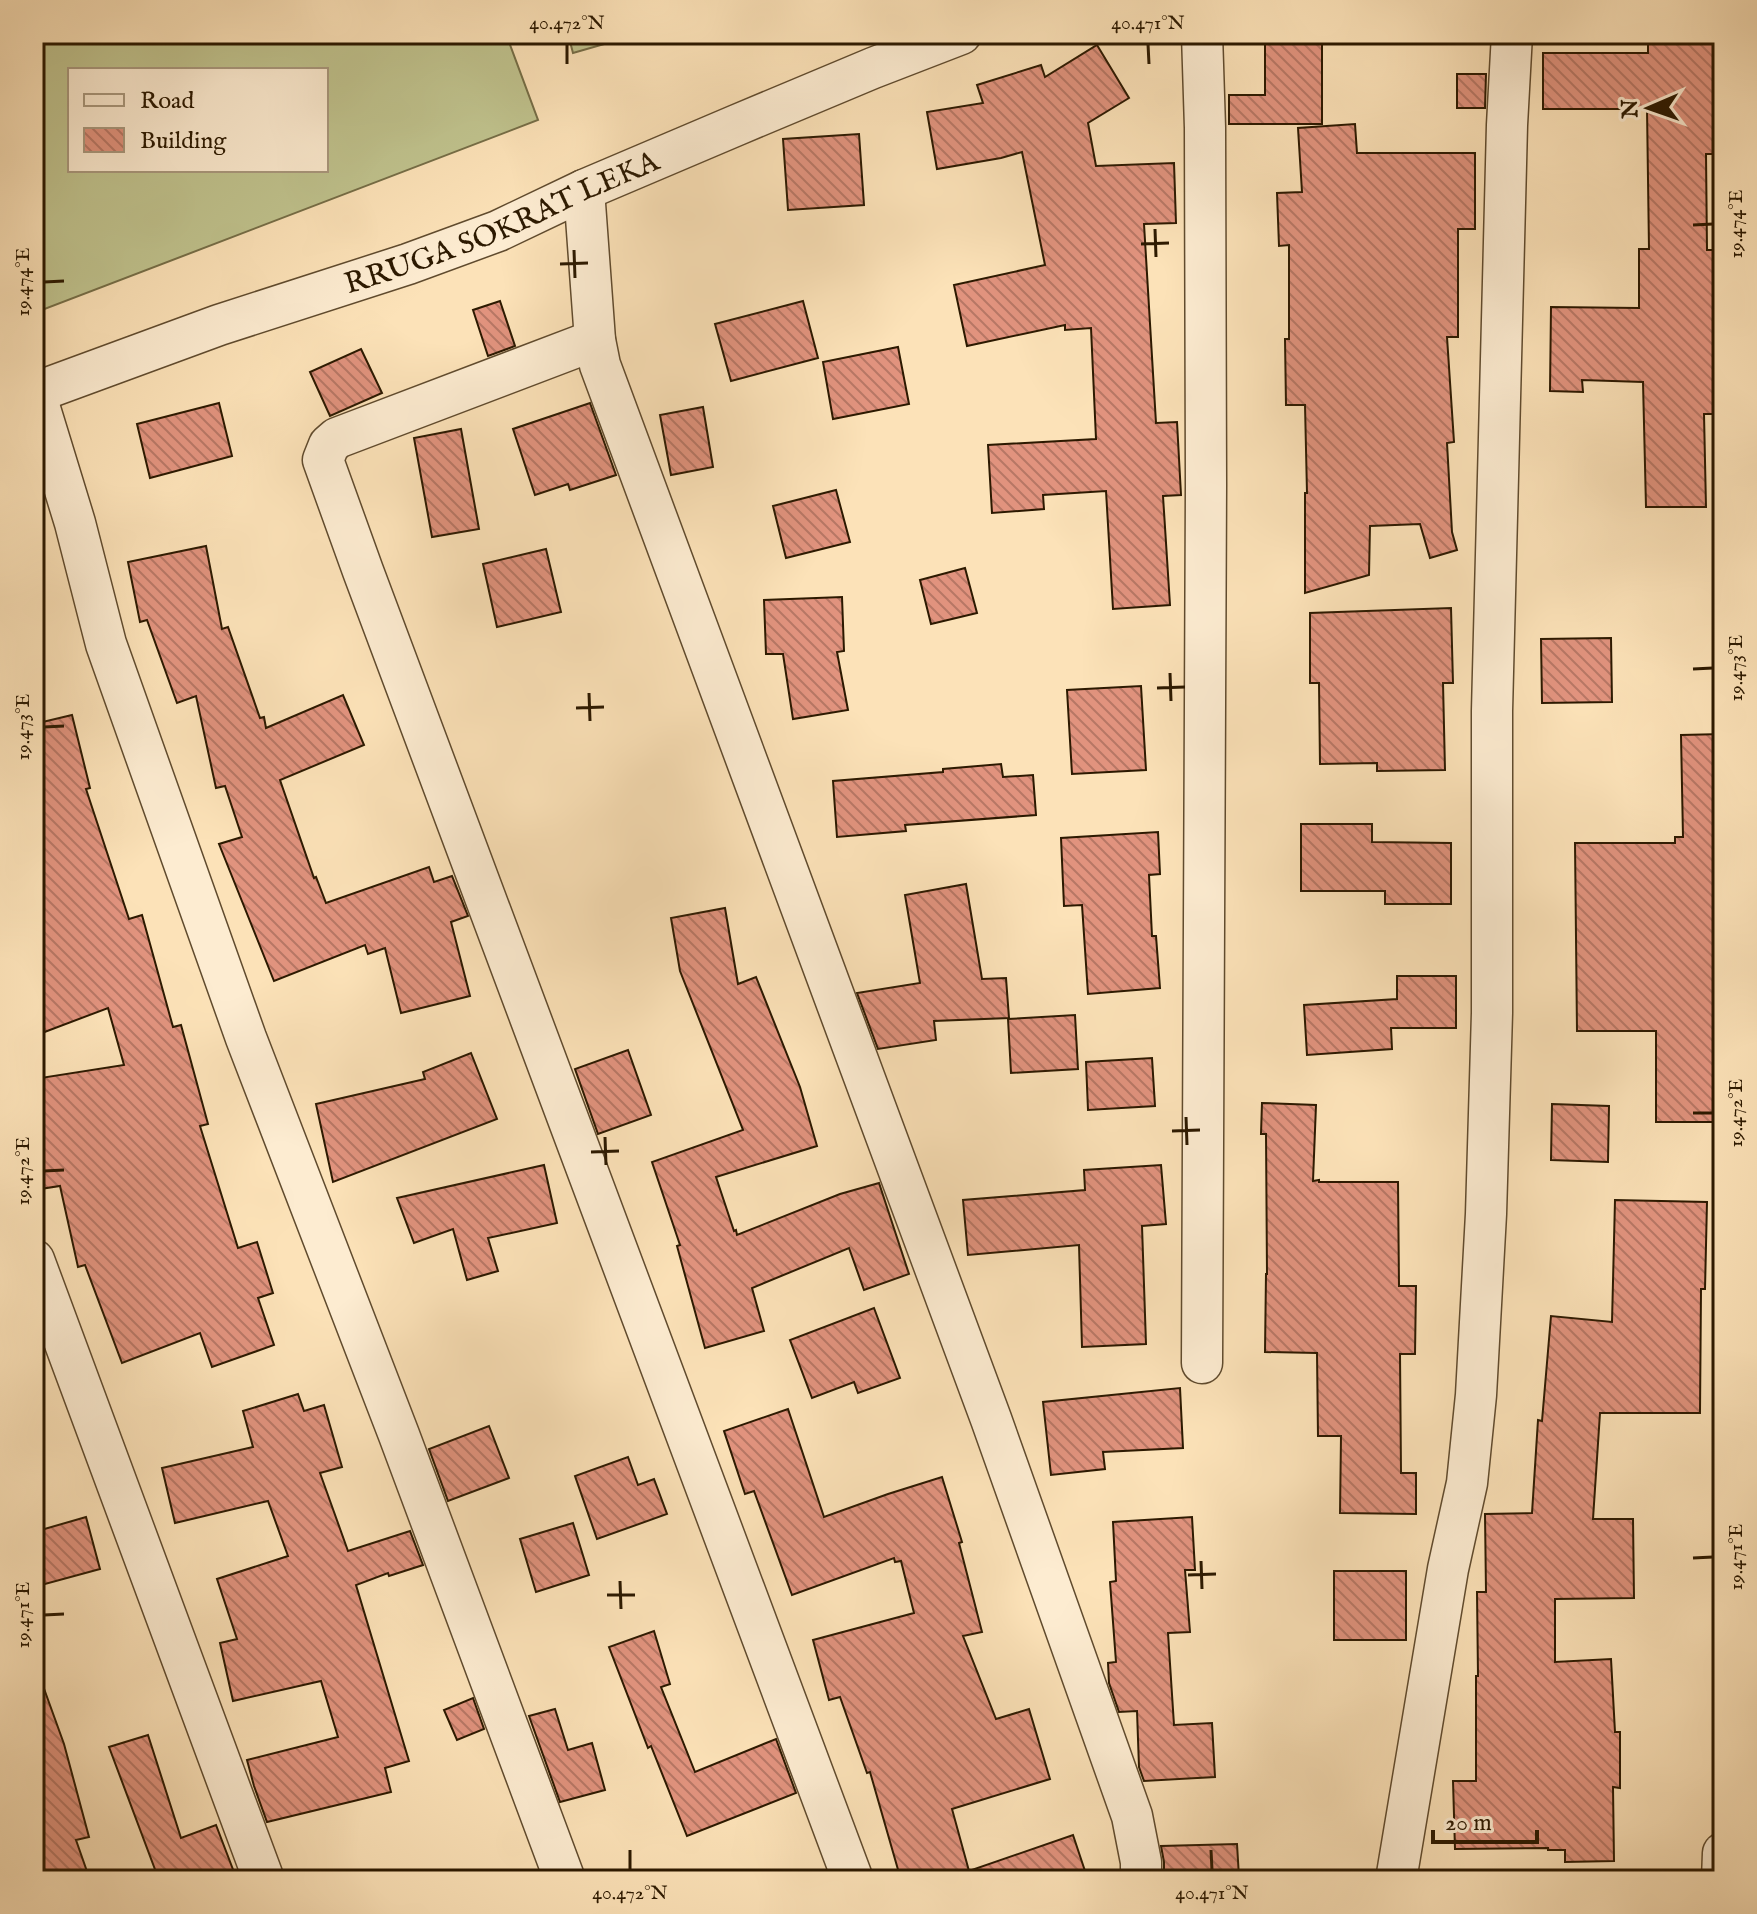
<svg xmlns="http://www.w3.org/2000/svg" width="1757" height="1914" font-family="'IM FELL English',serif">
<defs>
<pattern id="building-back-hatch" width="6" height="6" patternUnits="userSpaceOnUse" patternTransform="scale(2)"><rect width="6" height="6" fill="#e1937e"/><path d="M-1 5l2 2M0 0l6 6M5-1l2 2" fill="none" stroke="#b77765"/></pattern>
</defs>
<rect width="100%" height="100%" fill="#fce2b8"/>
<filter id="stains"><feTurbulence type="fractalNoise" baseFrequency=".0025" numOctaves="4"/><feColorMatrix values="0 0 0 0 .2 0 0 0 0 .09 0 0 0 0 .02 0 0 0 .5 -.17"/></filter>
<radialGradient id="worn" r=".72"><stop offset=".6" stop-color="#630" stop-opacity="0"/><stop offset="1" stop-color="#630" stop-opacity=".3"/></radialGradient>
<g fill="#c0c38e" stroke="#766e47" stroke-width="2" fill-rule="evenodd">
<path d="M34,34H506L538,120L42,310L34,287ZM70,70H326V170H70Z"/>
<path d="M568,34H639L573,53Z"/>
</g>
<g fill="url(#building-back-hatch)" stroke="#2c1900" stroke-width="2">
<path d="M1648,34H1719V63H1713L1715,154H1706L1707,250H1720L1719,331H1717V414H1704L1706,507H1646L1643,382L1582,380L1583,392L1550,391L1551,307L1639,308V249H1649L1647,109H1543V53H1648Z"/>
<path d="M1265,41H1322V124H1229V95H1265Z"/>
<path d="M1097,45L1129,98L1088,123L1096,166L1174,163L1176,223L1144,224L1156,423L1177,422L1181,495L1163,496L1170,605L1113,609L1106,491L1043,495L1044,509L992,513L988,445L1096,439L1091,328L1065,330V325L967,346L954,285L1045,265L1022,152L1001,158L937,169L927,112L983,103L977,85L1041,65L1045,77Z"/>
<path d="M1457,74H1486L1485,108H1457Z"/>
<path d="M1355,124L1357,153H1475V229H1458V337H1447L1454,442L1447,443L1452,532L1457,550L1430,558L1420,524L1370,526L1369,575L1305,593V493H1307L1305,405H1286L1285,339H1289V245L1279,246L1277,193L1302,192L1298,128Z"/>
<path d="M859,134L864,205L788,210L783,139Z"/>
<path d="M500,301L515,346L488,356L473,310Z"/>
<path d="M803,301L818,358L731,381L715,324Z"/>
<path d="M898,347L909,404L833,419L823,362Z"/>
<path d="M361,349L382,393L330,416L310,372Z"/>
<path d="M219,403L232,456L150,478L137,424Z"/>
<path d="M590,403L616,475L570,490L568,484L535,495L513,429Z"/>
<path d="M703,407L713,467L671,475L660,415Z"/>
<path d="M461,429L479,529L432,537L414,438Z"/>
<path d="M836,490L850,542L786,558L773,506Z"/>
<path d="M206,546L222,629L228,627L260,718L264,717L266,728L343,695L364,745L280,780L314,878L316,877L326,903L429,867L434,882L452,876L468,916L451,922L470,996L401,1013L385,948L368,954L365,945L274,981L219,844L242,837L225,786L216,788L196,696L177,703L147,620L140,622L128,562Z"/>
<path d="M546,549L561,612L497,627L483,564Z"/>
<path d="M965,568L977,613L931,624L920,580Z"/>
<path d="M842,597L844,651L837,652L848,710L793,719L783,654H766L764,600Z"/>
<path d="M1451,608L1453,683H1443L1445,770L1377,771V763L1320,764L1319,683H1310V613Z"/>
<path d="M1611,638L1612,702L1542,703L1541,639Z"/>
<path d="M1141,686L1146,770L1072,774L1067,690Z"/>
<path d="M72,715L90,788L86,789L129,919L142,915L173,1027L181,1025L208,1124L200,1126L238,1248L257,1242L273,1293L258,1298L274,1345L212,1367L200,1333L122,1363L85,1265L78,1267L60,1186L40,1189L34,1151V1079L124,1065L108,1008L34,1036V724Z"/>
<path d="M1723,734V904H1716L1715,1122H1656V1031H1577L1575,843H1675V837H1683L1681,735Z"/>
<path d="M1001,764L1003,777L1033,775L1036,815L905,825L906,831L837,837L833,781L943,772V769Z"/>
<path d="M1301,824H1372V842L1451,843V904H1385V891H1301Z"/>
<path d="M1158,832L1160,874L1149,875L1152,936H1156L1160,988L1088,994L1082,905L1064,906L1061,838Z"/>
<path d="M966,884L982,979L1006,978L1009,1018L934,1021L936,1040L878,1049L857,993L920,983L905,895Z"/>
<path d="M725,908L738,984L756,977L800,1087L817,1146L716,1177L734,1231L736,1230L737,1235L840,1194L879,1183L909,1274L864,1290L849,1248L752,1288L764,1331L705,1348L677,1246L680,1245L652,1162L743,1130L680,971L671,918Z"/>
<path d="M1397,976H1456V1028H1391L1392,1049L1307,1055L1304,1005L1397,999Z"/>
<path d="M1075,1015L1078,1069L1011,1073L1008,1019Z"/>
<path d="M628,1050L651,1115L598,1134L575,1069Z"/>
<path d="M471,1053L497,1119L333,1182L316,1104L425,1079L423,1072Z"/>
<path d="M1152,1058L1155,1106L1088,1110L1086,1062Z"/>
<path d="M1262,1103L1316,1105L1313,1181L1319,1180V1182H1398L1399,1286H1416L1415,1354H1400L1401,1473H1416V1514L1340,1513L1341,1436H1318L1317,1353L1265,1352L1266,1274H1267L1266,1134H1261Z"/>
<path d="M1552,1104L1609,1106L1608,1162L1551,1160Z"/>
<path d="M544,1165L557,1223L488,1238L498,1271L467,1280L453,1229L414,1243L397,1198Z"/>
<path d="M1161,1165L1166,1224L1142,1226L1146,1344L1082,1347L1079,1245L968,1255L963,1200L1085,1190L1084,1170Z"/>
<path d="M1615,1200L1707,1202L1705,1289H1701L1700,1413H1600L1593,1519H1633L1634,1598L1555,1599V1662L1611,1659L1615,1732H1620V1788L1613,1787L1614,1861L1565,1862V1850H1548V1848L1455,1849L1453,1781H1476V1676H1478L1477,1592H1486L1485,1514L1532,1513L1538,1420L1542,1421L1551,1316L1612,1322Z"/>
<path d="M874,1308L900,1378L858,1393L854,1382L812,1398L790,1340Z"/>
<path d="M1180,1388L1183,1448L1103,1452L1105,1469L1051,1475L1043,1402Z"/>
<path d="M298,1394L304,1411L324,1405L342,1467L320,1473L348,1551L410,1531L423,1565L389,1576L388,1573L356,1585L409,1761L385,1768L391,1792L267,1822L254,1786L247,1760L338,1737L321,1681L233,1701L220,1643L237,1639L217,1579L288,1556L268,1501L175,1523L162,1468L253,1447L243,1411Z"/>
<path d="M788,1409L824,1517L888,1494L942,1477L962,1542L959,1543L982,1632L963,1636L996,1719L1029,1709L1050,1779L952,1809L969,1871L1073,1835L1088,1880H901L870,1772L867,1773L840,1697L829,1700L813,1640L914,1613L901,1561L895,1562L894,1558L792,1595L754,1491L745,1494L724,1431Z"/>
<path d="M489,1426L509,1478L448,1501L429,1449Z"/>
<path d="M628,1457L638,1485L654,1479L667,1514L597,1539L575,1476Z"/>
<path d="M86,1517L100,1569L34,1587V1532Z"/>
<path d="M1192,1517L1195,1570H1185L1190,1632L1168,1633L1174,1725L1212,1723L1215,1777L1144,1781L1139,1767L1137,1711L1119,1712L1109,1683L1108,1663L1116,1662L1110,1582L1116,1581L1113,1522Z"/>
<path d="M573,1523L589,1575L536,1592L520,1539Z"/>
<rect x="1334" y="1571" width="72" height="69"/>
<path d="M654,1631L670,1684L661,1687L695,1772L776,1739L796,1793L687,1836L651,1746L648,1748L609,1647Z"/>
<path d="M38,1672L64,1744L89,1837L76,1840L90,1880H34V1673Z"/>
<path d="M473,1698L484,1729L457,1740L444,1710Z"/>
<path d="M555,1709L568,1750L592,1743L605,1790L560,1802L529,1716Z"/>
<path d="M148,1735L181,1838L216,1825L237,1880H159L109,1747Z"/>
<path d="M1237,1844L1239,1877L1224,1878V1880H1164V1862L1161,1846Z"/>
</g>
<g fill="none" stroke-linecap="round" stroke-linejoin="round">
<defs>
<g id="minor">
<path d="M1202,34L1205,128L1206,485L1202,1363"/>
<path d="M584,190L595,340L600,365L991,1419L1132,1816L1141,1862V1880"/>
<path d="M595,340L337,438L329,445L323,460L363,571L853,1880"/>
<path d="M34,389L75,523L106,644L246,1038L399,1435L565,1880"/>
<path id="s1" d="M34,393L219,325L408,264L498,231L584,190L737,125L873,68L961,34"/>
<path d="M34,1260L264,1880"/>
<path d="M1396,1880L1448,1569L1467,1483L1476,1395L1486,1214L1492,1013V711L1507,125L1512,34"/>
<path d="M1722,1880L1723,1853"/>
</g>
</defs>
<use href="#minor" stroke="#604b2e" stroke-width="43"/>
<use href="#minor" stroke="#fdecd1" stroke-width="40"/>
</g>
<path fill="none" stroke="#2c1900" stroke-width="3" d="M567,44V64M1148,44L1149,64M1693,225L1713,224M1155,229L1156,257M1141,244L1169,243M574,250L575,278M560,264L588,263M44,282L64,281M1693,669L1713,668M1170,673L1171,701M1157,688L1185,687M589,693L590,721M576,708L604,707M44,727L64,726M1693,1113H1713M1186,1117L1187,1145M1172,1131L1200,1130M605,1137L606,1165M591,1152L619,1151M44,1171L64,1170M1693,1558L1713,1557M1201,1561L1202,1589M1188,1575L1216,1574M620,1581L621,1609M607,1595H635M44,1615L64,1614M630,1850V1870M1211,1850L1212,1870"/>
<g text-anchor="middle" stroke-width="6" stroke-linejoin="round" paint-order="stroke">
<g font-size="30" fill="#2c1900" stroke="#fdecd1">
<text dy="10" stroke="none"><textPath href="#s1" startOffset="498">RRUGA SOKRAT LEKA</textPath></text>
</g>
</g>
<rect width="1757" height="1914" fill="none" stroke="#fce2b8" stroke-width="88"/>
<rect x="68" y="68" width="260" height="104" fill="#fdecd1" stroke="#a9987d" stroke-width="2"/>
<rect x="84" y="94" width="40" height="12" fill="#fdecd1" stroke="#a9987d" stroke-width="2"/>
<text x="140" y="108" font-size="24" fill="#2c1900">Road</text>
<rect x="84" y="128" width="40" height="24" fill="url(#building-back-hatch)" stroke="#a9987d" stroke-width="2"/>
<text x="140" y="148" font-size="24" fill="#2c1900">Building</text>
<g transform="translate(1649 108) rotate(268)" stroke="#fdecd1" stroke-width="6" paint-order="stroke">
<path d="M0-6L14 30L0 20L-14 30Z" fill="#2c1900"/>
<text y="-12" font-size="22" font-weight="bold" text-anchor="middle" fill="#2c1900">N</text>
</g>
<path d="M1433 1830v12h104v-12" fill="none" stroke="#2c1900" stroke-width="4"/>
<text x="1445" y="1830" font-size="24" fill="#2c1900" stroke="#fdecd1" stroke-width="6" paint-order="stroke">20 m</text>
<rect x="44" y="44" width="1669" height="1826" fill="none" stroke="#2c1900" stroke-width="3"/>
<g font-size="20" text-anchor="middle" fill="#2c1900">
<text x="567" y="29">40.472°N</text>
<text x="1148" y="29">40.471°N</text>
<text transform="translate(1735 224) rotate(-90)" y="7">19.474°E</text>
<text transform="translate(22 282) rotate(-90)" y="7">19.474°E</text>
<text transform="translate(1735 668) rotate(-90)" y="7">19.473°E</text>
<text transform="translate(22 727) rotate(-90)" y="7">19.473°E</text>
<text transform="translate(1735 1113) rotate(-90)" y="7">19.472°E</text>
<text transform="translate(22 1171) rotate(-90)" y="7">19.472°E</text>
<text transform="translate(1735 1557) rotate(-90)" y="7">19.471°E</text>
<text transform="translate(22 1615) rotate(-90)" y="7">19.471°E</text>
<text x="630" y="1899">40.472°N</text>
<text x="1212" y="1899">40.471°N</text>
</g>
<rect width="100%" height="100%" filter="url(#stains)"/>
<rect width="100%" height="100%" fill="url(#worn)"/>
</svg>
